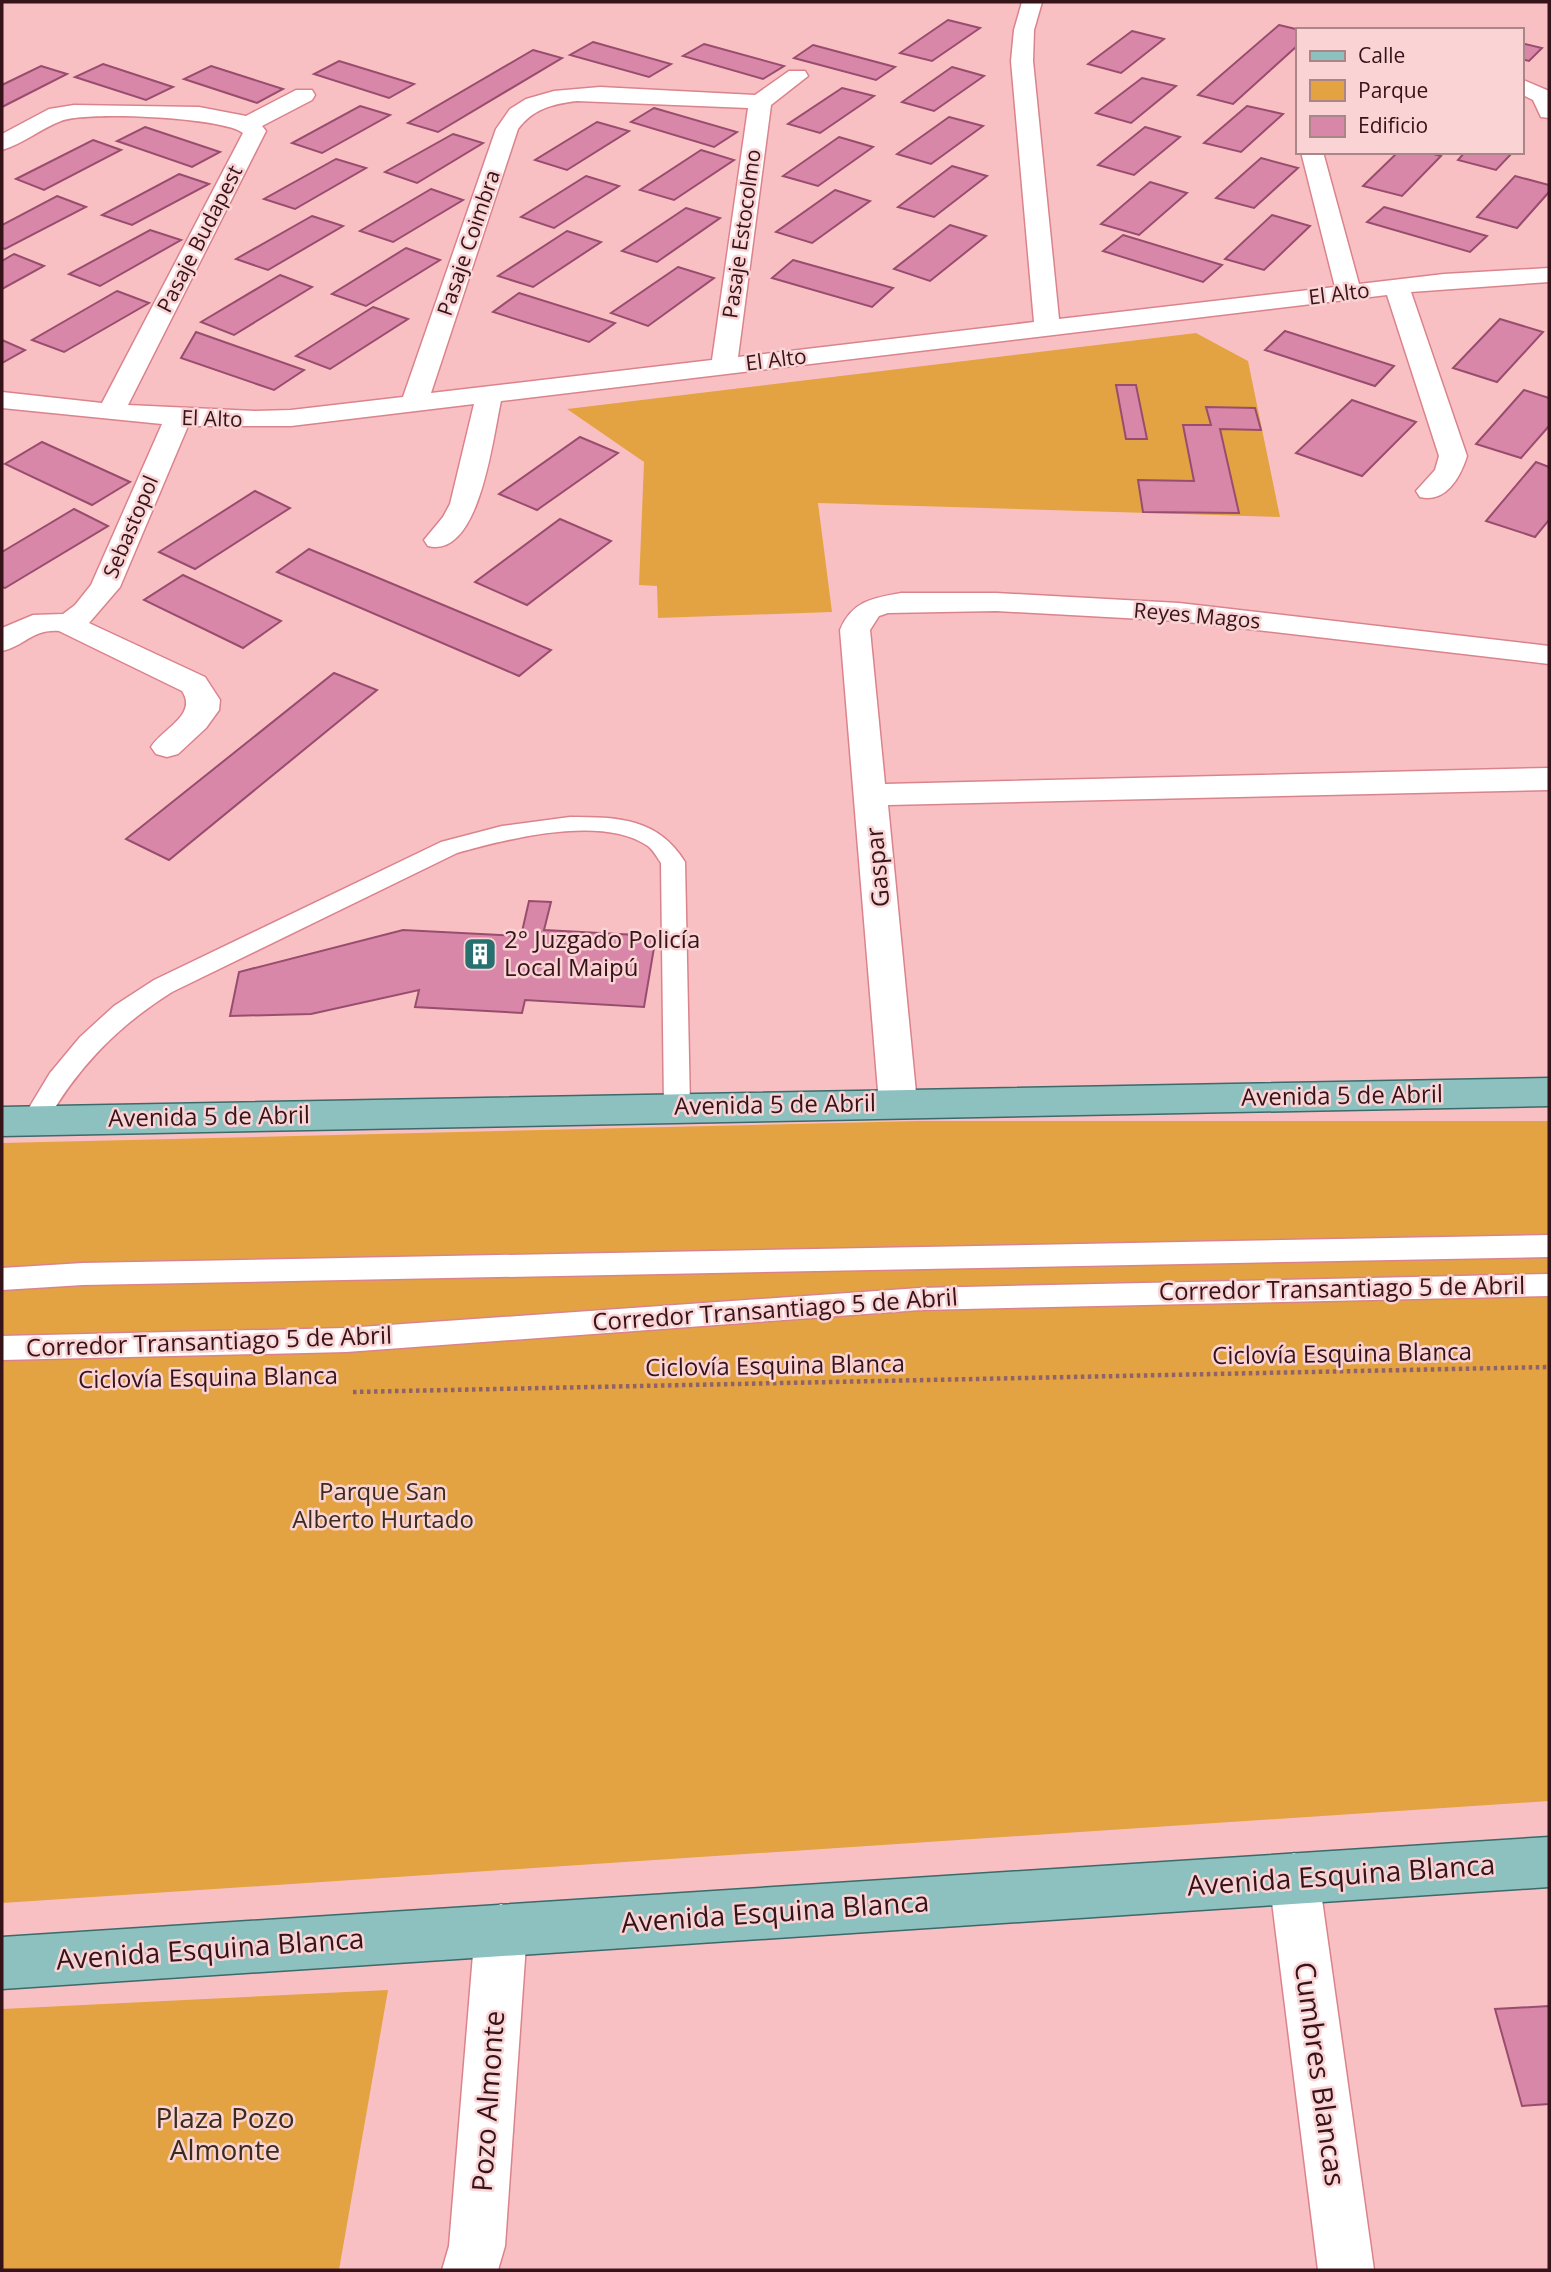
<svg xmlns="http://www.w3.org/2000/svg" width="1551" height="2272" font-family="'Open Sans',sans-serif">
<rect width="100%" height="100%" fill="#f9c0c4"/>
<g fill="#e3a343">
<path d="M1196,333L1248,361L1280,517L818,503L832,612L658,618L657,586L639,585L644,462L567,409Z"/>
<path d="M918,1121H1549V1801L2,1903V1143Z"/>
<path d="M388,1990L339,2270H2V2009Z"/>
</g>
<g fill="#d987a8" stroke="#994d6e" stroke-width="2">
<path d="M948,20L980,28L932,61L900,53Z"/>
<path d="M1279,25L1300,30H1297V46L1233,104L1198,95Z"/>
<path d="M1132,31L1164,39L1121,73L1088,64Z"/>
<path d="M593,42L671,64L649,77L570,55Z"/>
<path d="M1521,43L1542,48L1529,61L1521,59Z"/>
<path d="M704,44L784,66L763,79L683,56Z"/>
<path d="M813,45L895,67L876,80L794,58Z"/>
<path d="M533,50L562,58L438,132L408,123Z"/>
<path d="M339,61L414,84L389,98L314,74Z"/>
<path d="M103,64L173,87L146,100L75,77Z"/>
<path d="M41,66L67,74L2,107V85Z"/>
<path d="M211,66L283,89L257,103L184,79Z"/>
<path d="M952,67L984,76L934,111L902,102Z"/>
<path d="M1142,78L1176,86L1131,123L1096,113Z"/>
<path d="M842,88L874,96L820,133L788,124Z"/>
<path d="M360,106L390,115L322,153L292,143Z"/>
<path d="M1247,106L1283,114L1241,152L1204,143Z"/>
<path d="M654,108L737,132L714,147L631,122Z"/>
<path d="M949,117L983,126L931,164L897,154Z"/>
<path d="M597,122L629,131L567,170L535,160Z"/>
<path d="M145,127L220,152L192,167L117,141Z"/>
<path d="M1145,127L1180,137L1134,175L1098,165Z"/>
<path d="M453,134L483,143L417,183L385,172Z"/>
<path d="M839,137L873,147L818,186L783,176Z"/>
<path d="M93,140L121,150L44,190L16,179Z"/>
<path d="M701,150L734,160L674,200L640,190Z"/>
<path d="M1398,152H1426L1441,156L1402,196L1363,186Z"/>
<path d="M1465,152H1513L1496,170L1458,160Z"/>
<path d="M1261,158L1298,168L1254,208L1216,198Z"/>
<path d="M336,159L366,168L295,209L264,199Z"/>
<path d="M952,166L987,176L934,217L898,207Z"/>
<path d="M179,174L209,184L132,225L102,215Z"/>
<path d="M586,176L619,186L554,228L521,217Z"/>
<path d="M1515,176L1549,185V192L1517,228L1477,217Z"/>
<path d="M1150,182L1187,193L1139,235L1101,224Z"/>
<path d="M431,189L463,200L393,242L360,231Z"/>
<path d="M835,190L870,201L812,243L776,232Z"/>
<path d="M57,196L86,207L5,249L2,248V225Z"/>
<path d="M1384,207L1487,236L1470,252L1367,222Z"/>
<path d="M686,208L720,218L657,262L622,251Z"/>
<path d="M1272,215L1310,226L1264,270L1225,259Z"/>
<path d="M312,216L343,226L268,270L236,259Z"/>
<path d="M950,225L986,236L930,281L894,269Z"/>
<path d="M150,230L181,240L100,286L69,274Z"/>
<path d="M567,231L601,242L533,287L498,276Z"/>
<path d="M1123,235L1222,265L1203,282L1103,251Z"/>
<path d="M406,248L440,260L366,306L332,294Z"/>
<path d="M14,254L44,266L2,289V261Z"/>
<path d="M793,260L893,288L872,307L772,278Z"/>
<path d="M678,267L714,278L648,326L611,313Z"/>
<path d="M280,275L312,287L234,335L201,322Z"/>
<path d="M117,291L149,303L64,352L32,340Z"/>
<path d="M519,293L615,323L589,342L493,312Z"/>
<path d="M373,307L408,319L330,369L296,356Z"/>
<path d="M1500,319L1543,332L1497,382L1453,368Z"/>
<path d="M1285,331L1394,366L1375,386L1265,350Z"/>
<path d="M196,332L304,370L274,390L181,358Z"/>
<path d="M2,340L25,350L2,363Z"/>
<path d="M1116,385H1136L1147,439H1126Z"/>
<path d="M1524,390L1549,398V426L1521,458L1476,444Z"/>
<path d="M1352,400L1416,422L1362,476L1296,453Z"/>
<path d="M1206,407L1255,408L1261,430L1220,429L1239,513L1143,512L1138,480L1194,481L1183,425H1211Z"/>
<path d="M580,437L618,453L537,510L499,494Z"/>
<path d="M42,442L130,482L92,505L5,464Z"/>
<path d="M1536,462L1549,467V520L1535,537L1486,521Z"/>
<path d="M255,491L290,508L195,569L159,552Z"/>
<path d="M74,509L108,526L5,588L2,587V552Z"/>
<path d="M560,519L611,541L527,605L475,582Z"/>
<path d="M309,549L551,650L519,676L277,572Z"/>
<path d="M183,575L281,621L243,648L144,600Z"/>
<path d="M334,673L377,690L169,860L126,839Z"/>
<path d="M529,901L551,902L544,930L656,936L644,1007L525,1000L522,1013L415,1007L419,990L311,1014L230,1016L239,972L403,930L521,936Z"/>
<path d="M1549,2006V2104L1522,2106L1495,2009Z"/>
</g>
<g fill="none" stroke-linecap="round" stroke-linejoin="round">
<defs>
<g id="service">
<path d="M570,817C618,817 658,818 685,862L690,1107L686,1114L677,1117L668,1114L664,1107L661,863C657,857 653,850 648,846C602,814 507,839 457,853L172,992C116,1027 75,1070 43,1128L34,1131L25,1128L21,1121L50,1073L80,1037L114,1006L154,980L441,842L502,826Z"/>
<path d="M1549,1235V1257L83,1285L2,1290V1268L83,1263Z"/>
<path d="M1549,1274V1296L920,1310L346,1352L2,1360V1336L346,1328L920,1288Z"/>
</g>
<g id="minor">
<path d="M1022,2H1042L1034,30L1033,61L1059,319L1335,287L1301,152H1323L1359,284L1444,274L1549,268V282L1411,292L1467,456C1460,478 1446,503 1420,497L1416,491L1435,470L1439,456L1387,295L501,401C493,436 480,559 428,546L424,540L443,517L450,504L474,404L291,426H188L120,587L89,623L205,677L220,700L219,710L206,728L178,754L167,757L156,754L151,747C163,728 198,715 182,691L59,631C32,629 25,646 2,651V628L33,615L63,614L75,605L91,585L162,424L2,408V392L102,403L243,133C222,117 85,111 61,121C40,129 23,144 2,150V134L49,109L74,105L199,107L246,116L296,90H312L315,95L312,100L262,126L266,131L128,405L255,411L291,410L403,397L496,129L510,109L526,99L554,91L600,87L755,95L789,71H805L808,76L771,105L738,357L1034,322L1011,61L1014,30ZM577,101L748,108L712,360L431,393L518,129C533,109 552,104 577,101Z"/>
<path d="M1521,79L1549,91V118L1541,117L1533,100L1521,94Z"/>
<path d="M901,593H996L1179,603L1549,646V664L1179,621L996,611L888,613L879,616L870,630L885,784L1549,768V790L888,805L917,1103L911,1113L898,1117L885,1113L879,1103L840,630C852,601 873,598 901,593Z"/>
<path d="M1294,1853L1312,1860L1319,1878L1374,2270H1318L1269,1878L1276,1860Z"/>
<path d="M501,1904L519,1912L527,1930L505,2246L498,2270H442L449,2246L475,1930L483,1912Z"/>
</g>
<g id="primary">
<path d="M1549,1078V1106L2,1136V1107Z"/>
<path d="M1549,1837V1887L2,1989V1937Z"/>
</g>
</defs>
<use href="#service" stroke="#db838c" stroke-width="3"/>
<use href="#minor" stroke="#db838c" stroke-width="3"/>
<use href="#primary" stroke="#3c6969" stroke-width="3"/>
<path stroke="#906368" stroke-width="4.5" stroke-dasharray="3.5 3.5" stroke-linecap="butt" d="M353,1392L1549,1367"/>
<use href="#service" fill="#fff" fill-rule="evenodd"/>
<use href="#minor" fill="#fff" fill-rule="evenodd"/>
<use href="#primary" fill="#8cc1bf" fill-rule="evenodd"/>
</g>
<defs>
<symbol id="building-square" viewBox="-11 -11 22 22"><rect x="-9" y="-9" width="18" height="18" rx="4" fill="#267170" stroke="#fad3d5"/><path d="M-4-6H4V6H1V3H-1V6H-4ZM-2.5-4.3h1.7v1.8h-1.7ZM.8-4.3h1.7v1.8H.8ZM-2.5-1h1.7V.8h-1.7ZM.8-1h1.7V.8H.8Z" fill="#fff"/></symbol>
</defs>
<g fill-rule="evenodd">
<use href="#building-square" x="461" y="935" width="38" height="38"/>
</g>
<g text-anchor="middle" stroke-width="5" stroke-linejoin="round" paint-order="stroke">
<g font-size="21" fill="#351318" stroke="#fad3d5">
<text transform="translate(742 234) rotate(-82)" y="7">Pasaje Estocolmo</text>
<text transform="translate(200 239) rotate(-63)" y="7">Pasaje Budapest</text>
<text transform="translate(469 243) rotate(-71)" y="7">Pasaje Coimbra</text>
<text transform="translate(1339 294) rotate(-7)" y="7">El Alto</text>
<text transform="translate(776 360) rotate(-7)" y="7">El Alto</text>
<text transform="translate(212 419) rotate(2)" y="7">El Alto</text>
<text transform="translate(131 527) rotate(-67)" y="7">Sebastopol</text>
<text transform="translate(1197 616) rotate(5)" y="7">Reyes Magos</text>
</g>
<g font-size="24" fill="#351318" stroke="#fad3d5">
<text transform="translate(878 867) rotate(-95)" y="8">Gaspar</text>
<text transform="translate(1342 1096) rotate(-1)" y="8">Avenida 5 de Abril</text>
<text transform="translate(775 1105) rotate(-1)" y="8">Avenida 5 de Abril</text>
<text transform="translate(209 1117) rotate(-1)" y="8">Avenida 5 de Abril</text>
<text transform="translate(1342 1289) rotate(-1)" y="8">Corredor Transantiago 5 de Abril</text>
<text transform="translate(775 1310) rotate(-4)" y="8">Corredor Transantiago 5 de Abril</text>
<text transform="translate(209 1342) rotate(-2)" y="8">Corredor Transantiago 5 de Abril</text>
<text transform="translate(1342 1354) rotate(-1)" y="8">Ciclovía Esquina Blanca</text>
<text transform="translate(775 1366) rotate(-1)" y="8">Ciclovía Esquina Blanca</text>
<text transform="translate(208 1378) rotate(-1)" y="8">Ciclovía Esquina Blanca</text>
</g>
<g font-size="24" fill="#351318" stroke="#fad3d5" text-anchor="start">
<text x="504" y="948">2° Juzgado Policía<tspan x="504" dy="28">Local Maipú</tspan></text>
</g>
<g font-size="24" fill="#392c1b" stroke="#fad3d5">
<text x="383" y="1500">Parque San<tspan x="383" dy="28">Alberto Hurtado</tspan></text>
</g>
<g font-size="28" fill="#351318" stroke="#fad3d5">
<text transform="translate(1341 1875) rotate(-4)" y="10">Avenida Esquina Blanca</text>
<text transform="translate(775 1912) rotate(-4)" y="10">Avenida Esquina Blanca</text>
<text transform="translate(210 1949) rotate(-4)" y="10">Avenida Esquina Blanca</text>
<text transform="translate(1320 2074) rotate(82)" y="10">Cumbres Blancas</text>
<text transform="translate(488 2101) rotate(-86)" y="10">Pozo Almonte</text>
</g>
<g font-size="28" fill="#392c1b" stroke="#fad3d5">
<text x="225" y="2128">Plaza Pozo<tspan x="225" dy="32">Almonte</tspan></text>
</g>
</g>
<rect width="1551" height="2272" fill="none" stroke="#351318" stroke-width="7"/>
<rect x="1296" y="28" width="228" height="126" fill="#fad3d5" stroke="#ab8689" stroke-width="2"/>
<rect x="1310" y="51" width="35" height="10" fill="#8cc1bf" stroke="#ab8689" stroke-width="2"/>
<text x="1358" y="63" font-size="21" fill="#351318">Calle</text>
<rect x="1310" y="80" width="35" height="21" fill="#e3a343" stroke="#ab8689" stroke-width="2"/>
<text x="1358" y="98" font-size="21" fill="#351318">Parque</text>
<rect x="1310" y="116" width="35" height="21" fill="#d987a8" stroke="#ab8689" stroke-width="2"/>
<text x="1358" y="133" font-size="21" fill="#351318">Edificio</text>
</svg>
